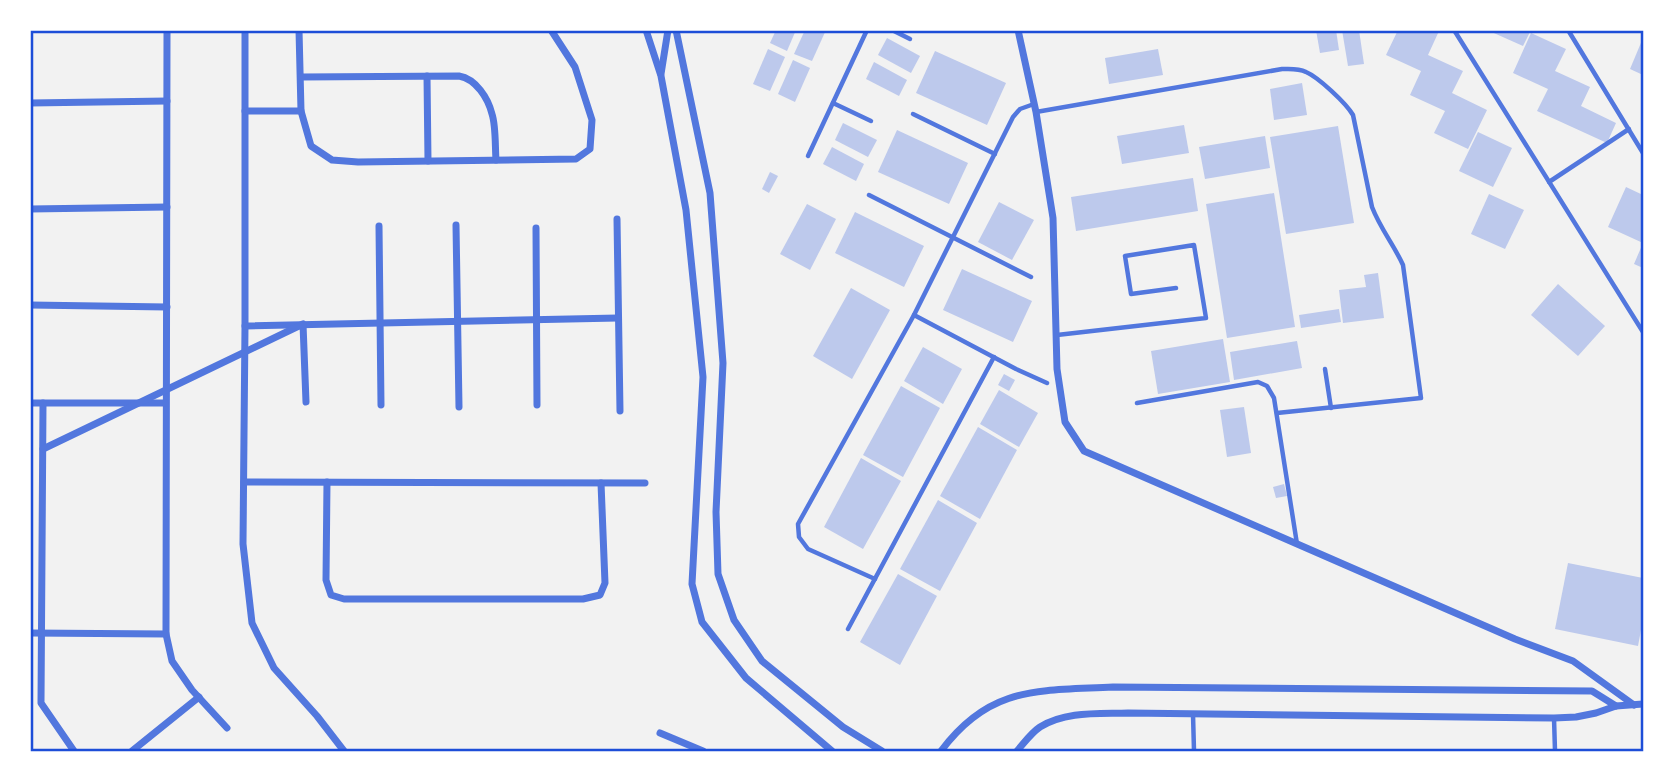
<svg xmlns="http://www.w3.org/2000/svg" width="1673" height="781" font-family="'Source Sans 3',sans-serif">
<rect width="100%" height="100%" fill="#f2f2f2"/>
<g fill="#bdc9ec">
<path d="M776,30H796L787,51L770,43Z"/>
<path d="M805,30H826L812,61L794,54Z"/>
<path d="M1316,30H1336L1339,50L1320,53Z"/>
<path d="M1342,30H1359L1364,64L1348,66Z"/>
<path d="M1398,30L1439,31L1428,55L1463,71L1452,93L1487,110L1468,149L1434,133L1445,111L1410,95L1421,71L1386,55Z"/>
<path d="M1487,30H1531L1523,46Z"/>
<path d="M1531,33L1566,49L1555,71L1590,87L1581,106L1616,123L1607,143L1537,111L1548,89L1513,73Z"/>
<path d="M887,38L920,56L911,73L878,55Z"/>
<path d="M1643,38V75L1630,69Z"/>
<path d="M768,49L785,57L770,91L753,84Z"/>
<path d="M1158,49L1163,75L1109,84L1105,58Z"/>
<path d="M935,51L1006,83L987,125L916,93Z"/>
<path d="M793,60L810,68L795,102L778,94Z"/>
<path d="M874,62L907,80L899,96L866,79Z"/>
<path d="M1302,83L1307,115L1274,120L1270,89Z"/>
<path d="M843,123L877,140L868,157L835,140Z"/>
<path d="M1184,125L1189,153L1122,164L1117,136Z"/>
<path d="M1338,126L1354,223L1286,234L1270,137Z"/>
<path d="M897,130L968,163L949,204L878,172Z"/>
<path d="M1478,132L1512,148L1493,187L1459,171Z"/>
<path d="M1265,136L1270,168L1205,179L1199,147Z"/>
<path d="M832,147L864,164L856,181L823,164Z"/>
<path d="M770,172L778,176L769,193L762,189Z"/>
<path d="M1193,178L1198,211L1076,231L1071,197Z"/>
<path d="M1626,187L1643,195V268L1634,264L1643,243L1608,227Z"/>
<path d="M1274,193L1295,327L1227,338L1206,204Z"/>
<path d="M1489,194L1524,210L1505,249L1471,234Z"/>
<path d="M999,202L1034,220L1012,260L978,242Z"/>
<path d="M807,204L836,219L810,270L780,254Z"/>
<path d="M855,212L924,246L904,287L835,253Z"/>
<path d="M962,269L1032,301L1013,342L943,310Z"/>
<path d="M1378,273L1384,318L1343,323L1339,290L1366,287L1364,275Z"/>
<path d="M1558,284L1605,326L1578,356L1531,315Z"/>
<path d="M851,288L890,310L852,379L813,356Z"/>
<path d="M1339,309L1341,322L1301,328L1299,315Z"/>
<path d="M1223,339L1230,382L1158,394L1151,351Z"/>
<path d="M1297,341L1302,368L1234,380L1230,352Z"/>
<path d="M923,347L962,369L943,404L904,381Z"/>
<path d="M1004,374L1015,380L1009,391L998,385Z"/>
<path d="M901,386L940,408L903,477L863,455Z"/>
<path d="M999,390L1038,413L1019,447L980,424Z"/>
<path d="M1244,407L1251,453L1227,457L1220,410Z"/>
<path d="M978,427L1017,450L980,519L940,496Z"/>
<path d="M861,458L901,481L863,549L824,527Z"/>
<path d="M1284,484L1287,496L1276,498L1273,487Z"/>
<path d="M938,500L977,523L940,591L900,569Z"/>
<path d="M1568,563L1643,578V619L1638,646L1555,629Z"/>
<path d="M898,574L937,596L900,665L860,642Z"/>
</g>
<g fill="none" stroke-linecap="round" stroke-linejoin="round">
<g stroke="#5277de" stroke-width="4.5">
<path d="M892,30L910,39"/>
<path d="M1454,30L1643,332"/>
<path d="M1568,30L1643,153"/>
<path d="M833,103L871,121"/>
<path d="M1036,112L1282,69C1290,69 1298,68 1306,72C1318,77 1346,103 1353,115L1372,207C1380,228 1394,245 1403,265L1421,398L1277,413"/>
<path d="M913,114L995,154"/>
<path d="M808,156L867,30"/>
<path d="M1549,182L1629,129"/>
<path d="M869,195L1031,277"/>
<path d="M914,315L1016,369L1047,383"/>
<path d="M1057,335L1206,318L1194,245L1125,256L1131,294L1176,288"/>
<path d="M1325,369L1331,408"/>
<path d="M1137,403L1258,382L1267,386L1274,398L1297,544"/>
<path d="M875,579L808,549L799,537L798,524L914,315L1013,117L1020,109L1034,104"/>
<path d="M848,629L994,357"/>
<path d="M1193,714L1194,751"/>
<path d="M1554,718L1555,751"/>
</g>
<g stroke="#5277de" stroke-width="7">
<path d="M167,30C167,231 165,432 166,634L172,661L192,690L227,728"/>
<path d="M245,30V326L243,544L252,623L274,668L317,716L344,751"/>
<path d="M299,30L301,111L311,146L332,160L358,162L576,159L590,149L592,120L575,67L551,30"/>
<path d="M646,30L661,76L686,210L703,377L692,584L702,622L746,678L832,751"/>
<path d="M676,30L710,193L723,363L716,512L718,574L734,620L762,661L843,727L882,751"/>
<path d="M1018,30L1036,112L1053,218L1057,369L1065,422L1084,451L1515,639L1573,661L1634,705"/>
<path d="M661,74L668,30"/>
<path d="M427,76L428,161"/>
<path d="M301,77L459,76C476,79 488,98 492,114C496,126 495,147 496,160"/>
<path d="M30,103L167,101"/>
<path d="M245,111H301"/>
<path d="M30,209L167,207"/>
<path d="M617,219L620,411"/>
<path d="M456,225L459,407"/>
<path d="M379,226L381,405"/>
<path d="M536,228L537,405"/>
<path d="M30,305L167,307"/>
<path d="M245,326L618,318"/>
<path d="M30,403H165"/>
<path d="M43,403L41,703L74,751"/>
<path d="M43,449L303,324L306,402"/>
<path d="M244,482L645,483"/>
<path d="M327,482L326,580L331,595L344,599H583L600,595L605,583L601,483"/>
<path d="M30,633L166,634"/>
<path d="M660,733L703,751"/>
<path d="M132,751L199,697"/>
<path d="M941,751C990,685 1039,691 1113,687L1592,691L1616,706"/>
<path d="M1017,751C1024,743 1031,733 1040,727C1066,711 1098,714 1128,713L1554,718L1576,717L1596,713L1616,706L1643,704"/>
</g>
</g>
<rect width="1673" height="781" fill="none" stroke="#ffffff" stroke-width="63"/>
<rect x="32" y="32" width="1610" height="718" fill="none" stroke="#1d4ed8" stroke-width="2.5"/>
</svg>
